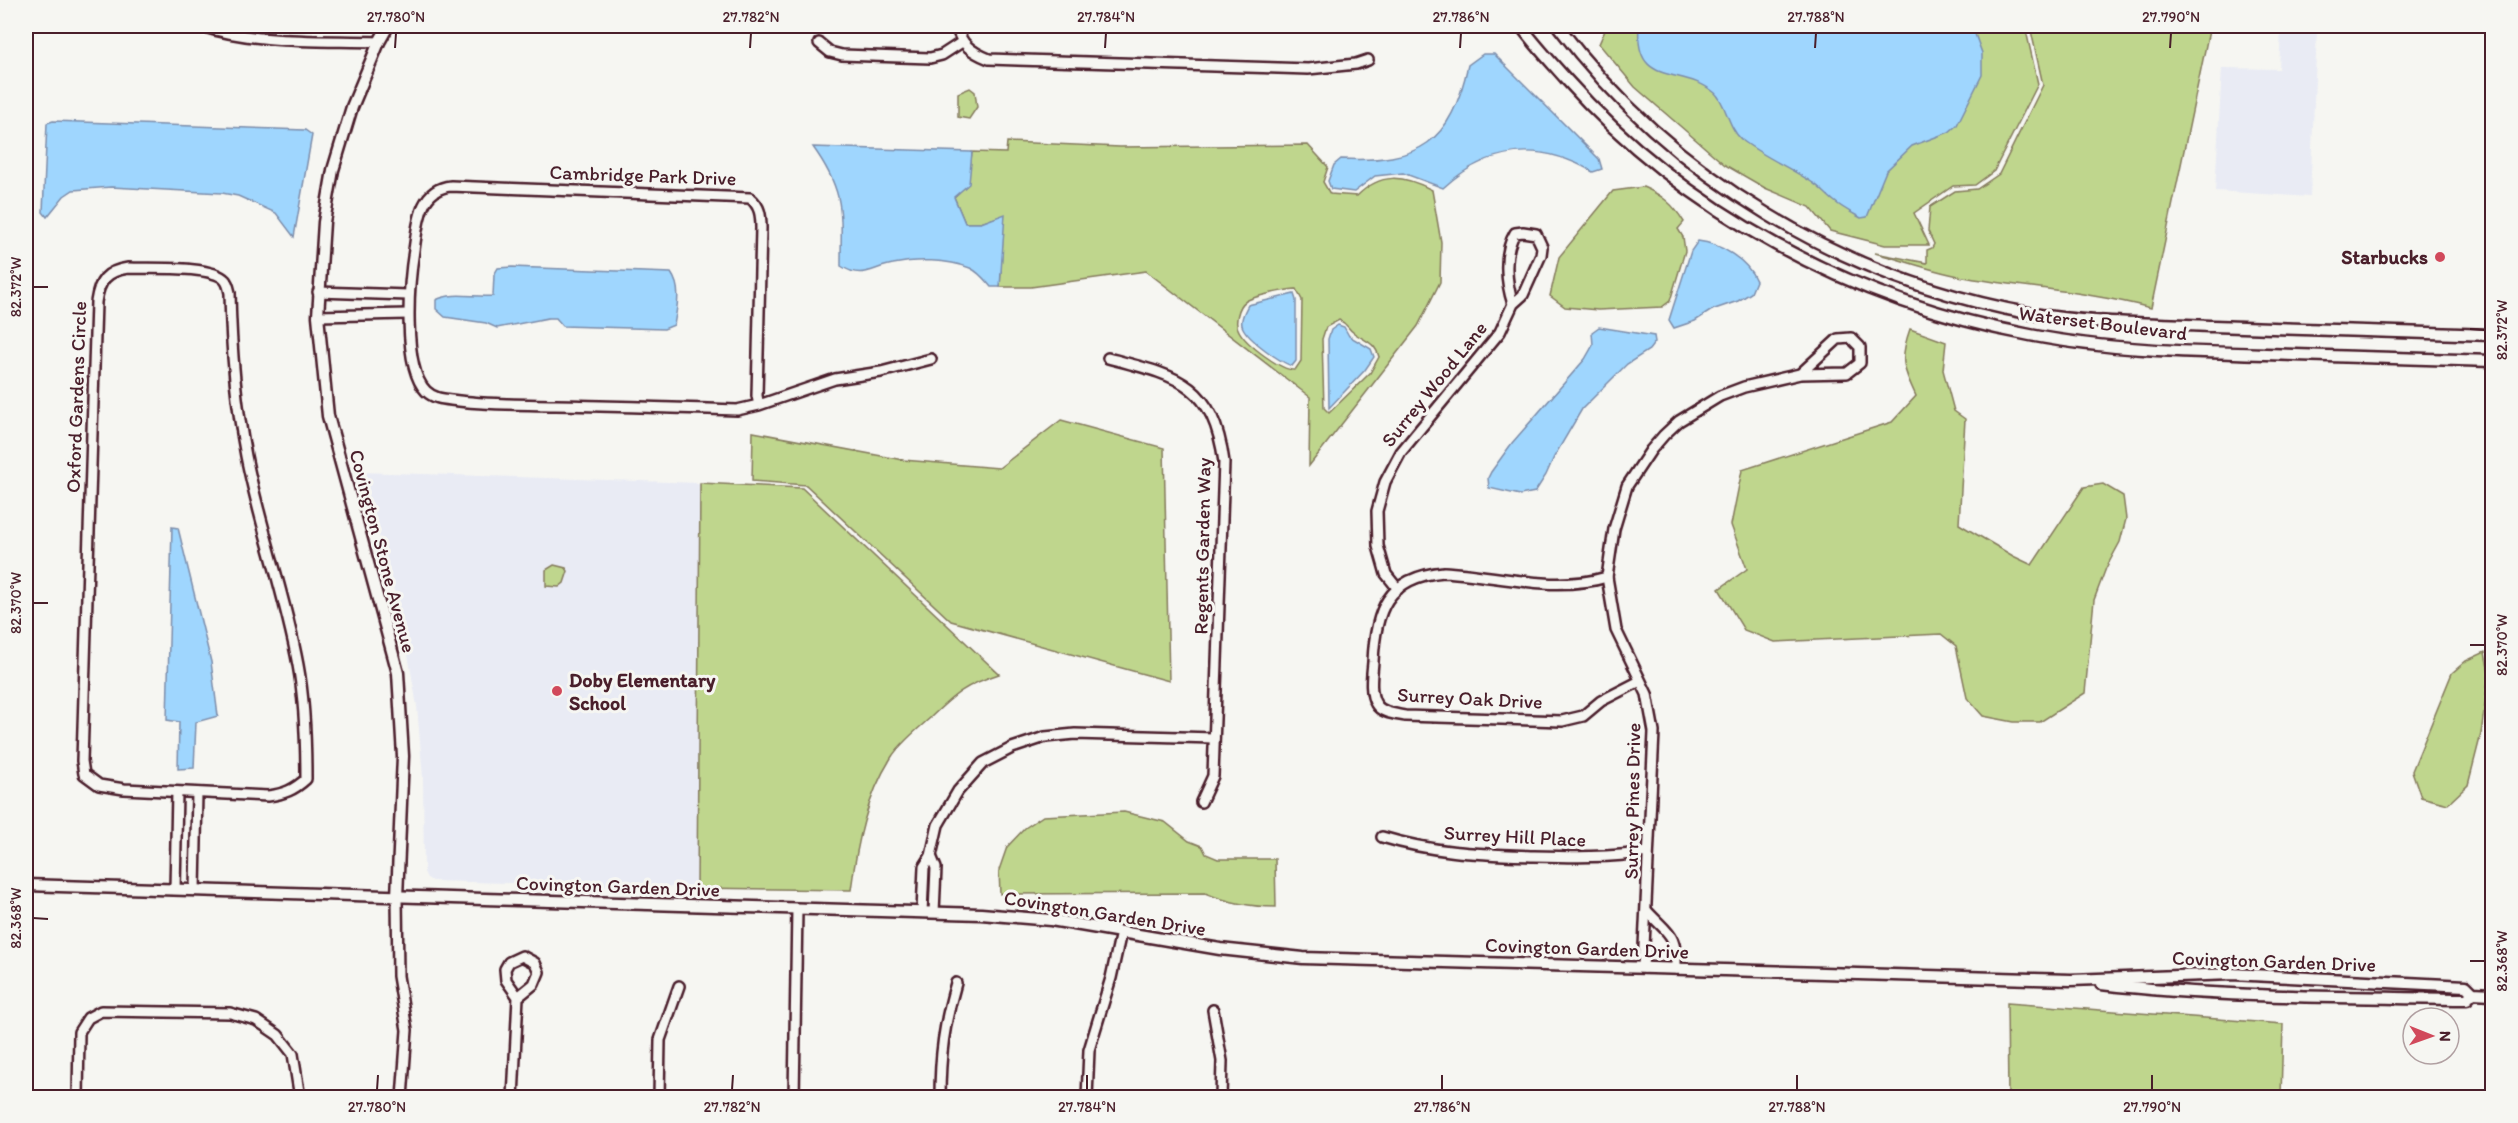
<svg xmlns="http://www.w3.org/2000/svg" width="2518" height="1123" font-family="Itim,sans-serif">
<rect width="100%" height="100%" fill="#f6f6f2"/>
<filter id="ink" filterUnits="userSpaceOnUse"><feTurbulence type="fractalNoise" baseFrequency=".0167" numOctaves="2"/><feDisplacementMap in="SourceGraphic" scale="12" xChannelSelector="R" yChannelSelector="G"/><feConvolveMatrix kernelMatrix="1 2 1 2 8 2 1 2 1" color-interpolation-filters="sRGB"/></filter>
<g filter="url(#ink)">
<g fill="#e9ebf4">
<path d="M2281,30L2317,31L2310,197L2215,191L2222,68L2279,69Z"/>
<path d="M359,472L700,483L697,888L432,881L427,878L424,872L423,778L417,706L404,632L386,558Z"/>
</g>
<g fill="#bfd68d" stroke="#847a5c" stroke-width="1.5" fill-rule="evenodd">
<path d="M1607,26H2025L2038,84L1994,171L1975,185L1953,186L1914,213L1929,245H1885L1830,231L1810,207L1765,188L1725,165L1635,87L1599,44Z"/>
<path d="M2030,26H2210L2151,308C2091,292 2029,288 1969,278C1937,273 1906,261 1875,253L1927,263V250L1932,248L1934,244L1928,231L1930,207L1955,191L1977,189L1999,174L2043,85Z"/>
<path d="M970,88L975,92L977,107L969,119L958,117V93Z"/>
<path d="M1007,142L1120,147L1308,145L1328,167L1323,182L1330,194L1357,196C1381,172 1403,175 1432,190L1441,242L1440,282L1418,326L1309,466L1310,397L1146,271L1031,287H1000L1004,215L981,223H965L954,197L968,184L972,152L1006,153ZM1296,289L1302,300L1301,361L1295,370C1281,371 1246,344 1239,331C1234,324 1238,306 1246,301C1254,296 1285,290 1296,289ZM1339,320C1348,324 1347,328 1354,333C1365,341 1375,342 1379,357L1370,373L1329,413L1324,408L1322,339L1326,327Z"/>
<path d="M1643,187C1662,195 1673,204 1684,222L1678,229L1683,237L1685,251L1670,301L1662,307L1598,310L1565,307L1550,296L1559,257L1613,191Z"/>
<path d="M1910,329L1946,342L1943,370L1954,411L1965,419L1959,524L2013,556L2032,565L2084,487L2103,484L2123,496L2126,519L2120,542L2106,568L2094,600L2085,693L2040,722H2014L1983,716L1967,698L1956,646L1941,634L1775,642L1744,630L1719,589L1747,569L1731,525L1742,470L1892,422L1916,396C1903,368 1899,360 1910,329Z"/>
<path d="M1061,420L1164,448L1169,681L951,621L806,485L752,481L753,432L903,460L999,468Z"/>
<path d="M700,483L802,488L999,674C965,685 955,694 930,718C917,730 900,743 891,758C866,798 857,844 851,890L697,888Z"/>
<path d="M554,565L566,568L568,571L564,583L559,587L546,586V570Z"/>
<path d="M2485,652L2489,673L2481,734L2468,785L2448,804L2421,797L2412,771L2452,673L2466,661Z"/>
<path d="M1124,812L1165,822L1189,841L1202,846L1206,854L1218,859H1275L1276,907C1250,907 1229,903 1205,893L1000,894L999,870L1007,847L1025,828L1043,816Z"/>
<path d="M2007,1003L2283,1024L2281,1097H2008Z"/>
</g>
<g fill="#9fd6fe" stroke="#7d8daa" stroke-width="1.5">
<path d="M1639,26H1972L1982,53V75L1957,125L1949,132L1912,146L1886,171L1867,217L1861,218C1852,213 1842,208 1834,201C1827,196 1821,188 1813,183C1791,168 1764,157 1742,140C1728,128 1726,103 1715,93C1682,65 1634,89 1639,26Z"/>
<path d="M1483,54H1494L1599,159L1602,169L1593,172C1540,141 1489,146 1443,188L1403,173L1375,176L1354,192L1331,189L1328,181L1334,165L1341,159C1420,163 1451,143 1468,65Z"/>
<path d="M53,121L305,130L312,135L294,237L276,213L238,196L222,193L111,187L73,190L64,196L47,217L43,212L47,123Z"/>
<path d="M813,147L972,152L969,184L954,197L965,223H981L1005,214L1000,287H991C985,280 979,272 970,268C947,259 916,259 893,264C871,268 862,280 841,266C841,213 846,193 813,147Z"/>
<path d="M1698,241C1719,243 1748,260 1756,281L1751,293L1738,301L1712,310L1695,321L1674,328L1669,320L1691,251Z"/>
<path d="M512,267L671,273C682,288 677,308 674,325L664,329L563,326L556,318H548L497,328L486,323L445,317L436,309V300C454,291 474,298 493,296L494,275L498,268Z"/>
<path d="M1294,294L1296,300V361L1292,366C1280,362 1249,340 1243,328C1239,321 1245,311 1248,305Z"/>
<path d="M1338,325L1344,327L1349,336L1371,349L1374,357L1365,370L1329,408L1328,339L1331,330Z"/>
<path d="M1599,327L1654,336L1655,342L1649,350L1627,364L1582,409L1554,457L1546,475L1535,492L1520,495L1489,488L1488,478L1491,472L1512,443L1585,359L1593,345L1592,332Z"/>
<path d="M172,527L178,528L211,662L218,716L196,722L194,768L178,769L179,722L167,720Z"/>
</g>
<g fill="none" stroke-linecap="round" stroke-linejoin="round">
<defs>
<g id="minor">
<path d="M201,26C257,44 320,40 379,42"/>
<path d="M956,26C961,44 971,52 989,59L1308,69L1356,64L1368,60"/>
<path d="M819,43L830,52L842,55L930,58L942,55L962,42"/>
<path d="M128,268C149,269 212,265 225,280C228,283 229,289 230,293C231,346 236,404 246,456C260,527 285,594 298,665C305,702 306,741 306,779C294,790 284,794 268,796L124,789L99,785L84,774L82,761L96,302C99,281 106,271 128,268Z"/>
<path d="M318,292L408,295"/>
<path d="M318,316L408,314"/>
<path d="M1108,358C1177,376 1213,382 1224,462L1213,776L1201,802"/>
<path d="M759,405L757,396L761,228C761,215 760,206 750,198L451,186C419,189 418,224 414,250C409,281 402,367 426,391C433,398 442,399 451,400C485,405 521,404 555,405C616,406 677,408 737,410L759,405L835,379L881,372L931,359"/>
<path d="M1607,577C1553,593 1498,575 1444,572C1386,577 1375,612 1373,662C1372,674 1369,693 1376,704C1381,713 1395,714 1405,716L1562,721L1583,716L1601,701L1640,681"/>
<path d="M1398,589L1386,574L1378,546L1377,511L1385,482L1401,452L1500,332L1513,304L1523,295L1541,255L1542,247L1536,234L1523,232L1515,233C1503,253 1506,283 1513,304"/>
<path d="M1382,837C1435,853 1478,854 1533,856C1572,857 1609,858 1648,852"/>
<path d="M931,856L936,868L934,912"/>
<path d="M175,889L177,792"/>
<path d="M195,890L197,793"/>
<path d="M397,897L398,976L407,1030L402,1098"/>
<path d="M1647,911C1669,935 1677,933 1676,969"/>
<path d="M922,912L924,867L931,856L938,825L958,791L983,763L1012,748L1045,737L1075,734L1214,738"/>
<path d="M1643,968L1654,732L1647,694L1616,630L1607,577L1614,529L1627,486L1651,450L1664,435L1679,421L1720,396L1744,387L1800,374L1847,373L1860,363V347L1851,338L1838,339L1800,374"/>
<path d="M1213,1010L1222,1061L1221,1098"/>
<path d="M78,1098L79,1032L88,1018L101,1011L230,1013L256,1020L278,1035L293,1054L300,1098"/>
<path d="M513,1098L518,997L506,980L505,969L509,962L522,956L535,963L539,972L534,984L518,997"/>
<path d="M659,1098L660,1040L679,986"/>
<path d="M794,1098L797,909"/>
<path d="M940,1098C940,1055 944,1024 956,983"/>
<path d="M1087,1098L1089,1050L1111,978L1121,932"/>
</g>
<g id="tertiary">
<path d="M388,26L379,42L352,107L333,170L324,222L318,316L328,416L398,673L403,756L397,897"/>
<path d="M1521,26C1535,45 1551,62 1566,79C1685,213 1854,302 2030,335C2107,350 2187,352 2266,354C2342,356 2417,359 2492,361"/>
<path d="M1558,26C1672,178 1846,281 2033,314C2092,324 2153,323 2213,326C2306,329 2399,332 2492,335"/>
<path d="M26,885L981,914L1051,920L1220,949L1303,958L2071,980L2232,974L2466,986L2473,993L2492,994"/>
<path d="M2101,984C2222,998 2345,997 2467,999L2473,993"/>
</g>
</defs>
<use href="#minor" stroke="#4a1f2b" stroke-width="14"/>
<use href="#tertiary" stroke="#4a1f2b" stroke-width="15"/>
<use href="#minor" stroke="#f6f6f2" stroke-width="9"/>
<use href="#tertiary" stroke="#f6f6f2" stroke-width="10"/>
</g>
</g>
<path fill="none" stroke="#4a1f2b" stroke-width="2" d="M395,48L396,33M750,48L751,33M1105,48L1106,33M1460,48L1461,33M1815,48L1816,33M2170,48L2171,33M33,287H48M2470,329L2485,330M33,603H48M2470,645H2485M33,918L48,919M2470,961H2485M377,1090L378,1075M732,1090L733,1075M1087,1090V1075M1442,1090V1075M1797,1090V1075M2152,1090V1075"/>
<g fill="#d1495b" stroke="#f6f6f2" stroke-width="2">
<circle cx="2440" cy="257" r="6"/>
<circle cx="557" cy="691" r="6"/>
</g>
<g text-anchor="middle" stroke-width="6" stroke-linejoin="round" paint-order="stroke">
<g font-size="20" fill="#4a1f2b" stroke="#f6f6f2">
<text transform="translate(643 175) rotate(2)" y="7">Cambridge Park Drive</text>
<text transform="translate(2103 323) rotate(7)" y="7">Waterset Boulevard</text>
<text transform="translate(1434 384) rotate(-51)" y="7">Surrey Wood Lane</text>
<text transform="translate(76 397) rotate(-88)" y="7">Oxford Gardens Circle</text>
<text transform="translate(1202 546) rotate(-89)" y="7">Regents Garden Way</text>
<text transform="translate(383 551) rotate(75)" y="7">Covington Stone Avenue</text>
<text transform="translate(1470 698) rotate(3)" y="7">Surrey Oak Drive</text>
<text transform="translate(1632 801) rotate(-89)" y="7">Surrey Pines Drive</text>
<text transform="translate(1515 836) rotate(3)" y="7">Surrey Hill Place</text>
<text transform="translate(618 886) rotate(2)" y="7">Covington Garden Drive</text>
<text transform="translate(1105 913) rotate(9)" y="7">Covington Garden Drive</text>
<text transform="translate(1587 948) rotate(2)" y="7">Covington Garden Drive</text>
<text transform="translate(2274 961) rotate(2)" y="7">Covington Garden Drive</text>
</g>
<g font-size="20" font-weight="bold" fill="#4a1f2b" stroke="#f6f6f2" text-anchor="end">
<text x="2428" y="264">Starbucks</text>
<text x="569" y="687" text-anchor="start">Doby Elementary<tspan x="569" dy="23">School</tspan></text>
</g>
</g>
<rect width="2518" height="1123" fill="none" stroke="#f6f6f2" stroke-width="66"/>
<g transform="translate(2431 1036) rotate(91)"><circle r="28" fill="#f6f6f2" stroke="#b1a0a2" stroke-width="1.5"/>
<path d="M0-4.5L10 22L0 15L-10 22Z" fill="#d1495b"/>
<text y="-9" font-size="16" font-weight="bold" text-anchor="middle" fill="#4a1f2b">N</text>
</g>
<rect x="33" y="33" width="2452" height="1057" fill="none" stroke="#4a1f2b" stroke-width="2"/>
<g font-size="15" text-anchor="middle" fill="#4a1f2b">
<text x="396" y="22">27.780°N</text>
<text x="751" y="22">27.782°N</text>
<text x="1106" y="22">27.784°N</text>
<text x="1461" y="22">27.786°N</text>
<text x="1816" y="22">27.788°N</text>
<text x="2171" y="22">27.790°N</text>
<text transform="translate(16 287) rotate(-90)" y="5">82.372°W</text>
<text transform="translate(2502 330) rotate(-90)" y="5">82.372°W</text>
<text transform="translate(16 603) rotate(-90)" y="5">82.370°W</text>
<text transform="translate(2502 645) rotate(-90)" y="5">82.370°W</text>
<text transform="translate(16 918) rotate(-90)" y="5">82.368°W</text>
<text transform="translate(2502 961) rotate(-90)" y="5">82.368°W</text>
<text x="377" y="1112">27.780°N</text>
<text x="732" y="1112">27.782°N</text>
<text x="1087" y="1112">27.784°N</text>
<text x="1442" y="1112">27.786°N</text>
<text x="1797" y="1112">27.788°N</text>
<text x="2152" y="1112">27.790°N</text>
</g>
</svg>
